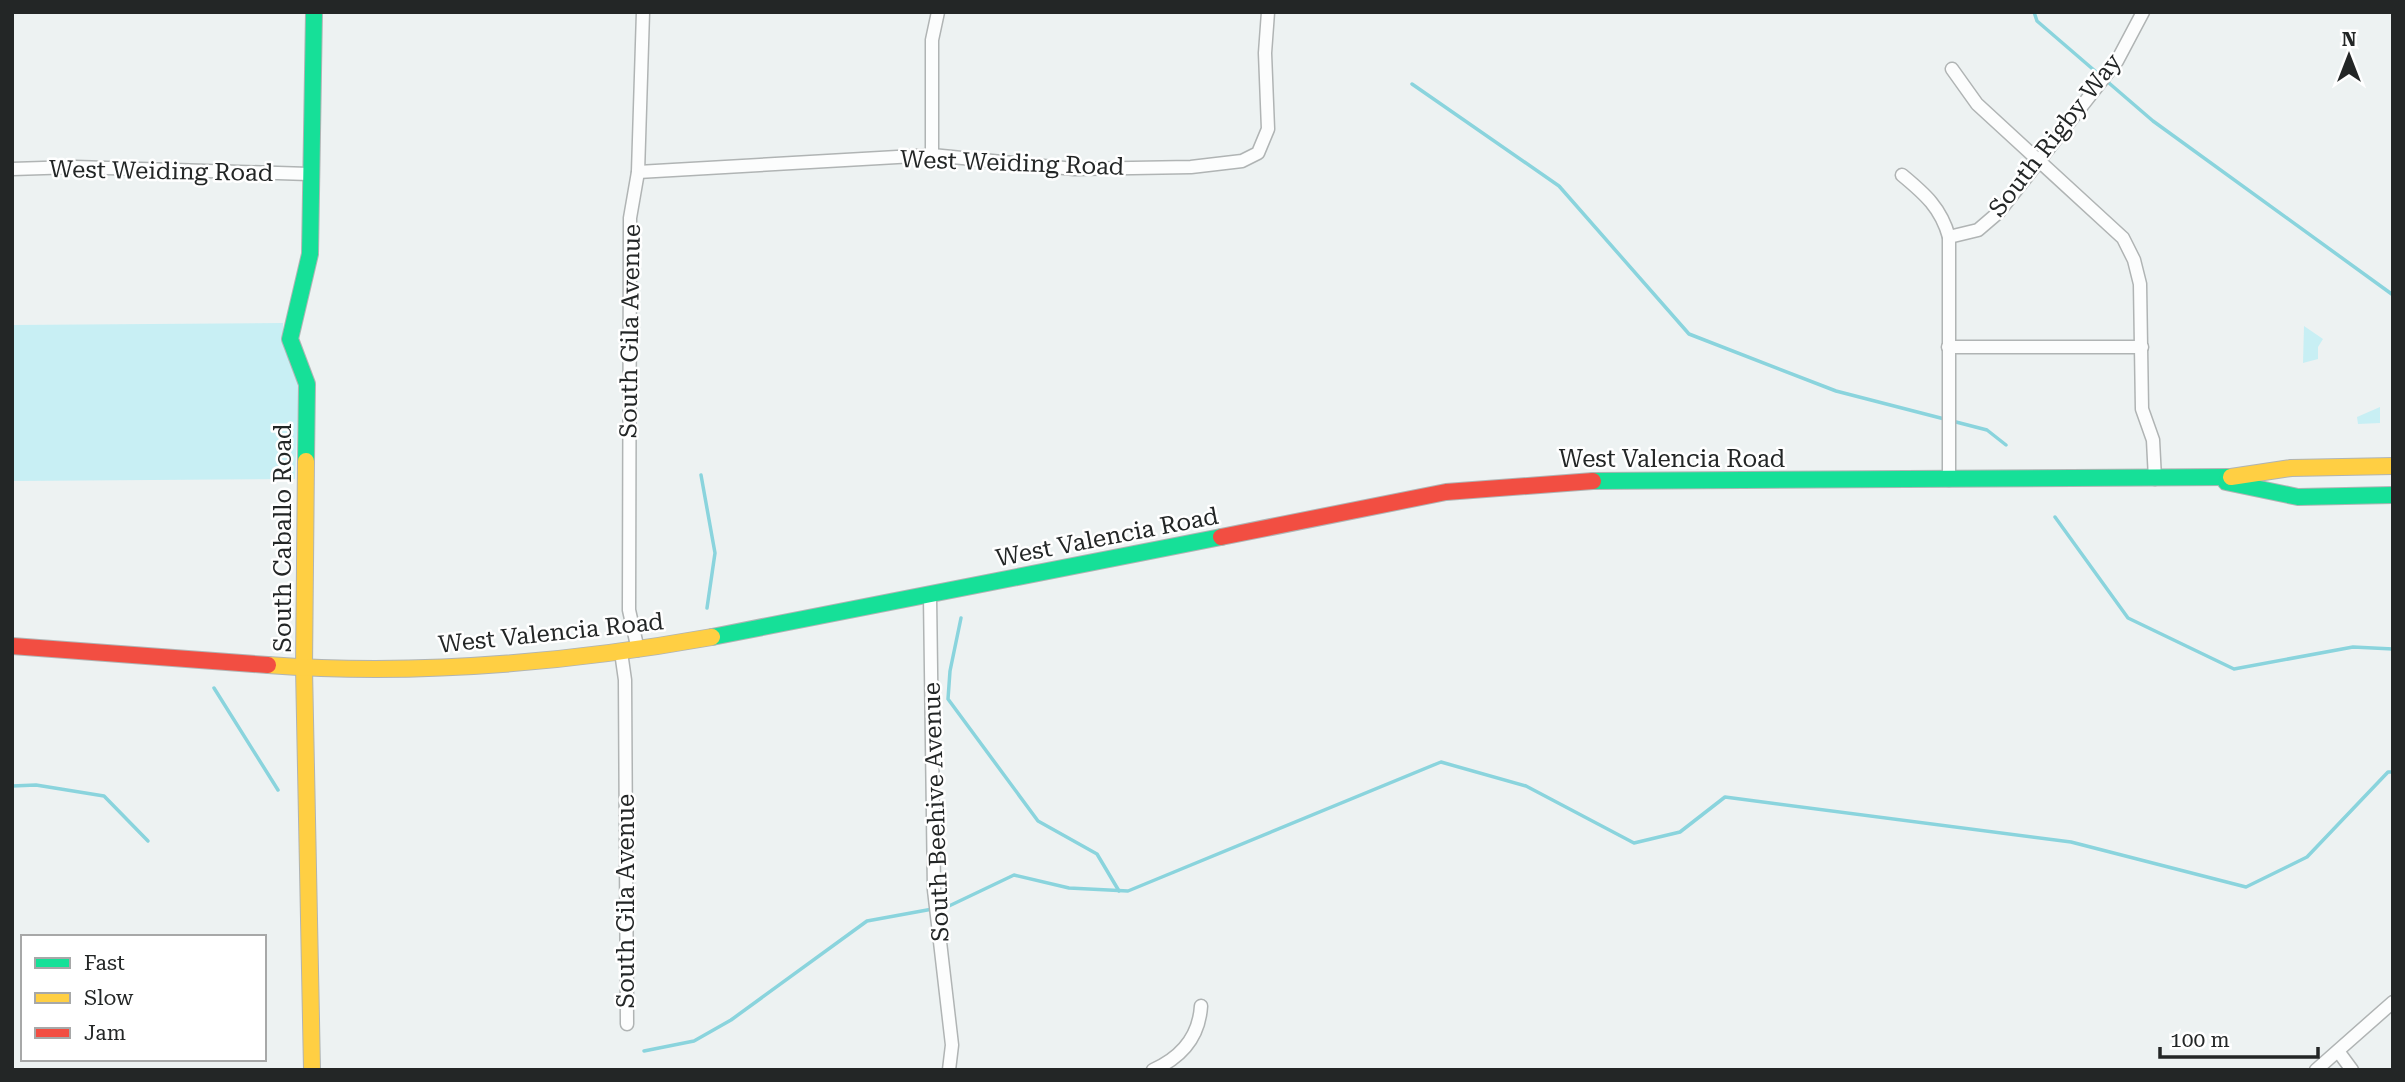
<svg xmlns="http://www.w3.org/2000/svg" width="2405" height="1082" font-family="'Roboto Serif',serif">
<rect width="100%" height="100%" fill="#edf2f2"/>
<g fill="#c8eff4">
<path d="M283,323V338L299,384L295,479L12,481V325Z"/>
<path d="M2304,326L2323,339L2318,347V359L2303,363Z"/>
<path d="M2380,407V423L2358,424L2357,417Z"/>
</g>
<g fill="none" stroke-linecap="round" stroke-linejoin="round">
<g stroke="#8ad4dd" stroke-width="3.5">
<path d="M2034,12L2037,21L2153,121L2393,295"/>
<path d="M1412,84L1559,186L1689,334L1836,391L1987,430L2006,445"/>
<path d="M701,475L715,553L707,608"/>
<path d="M2055,517L2128,618L2234,669L2353,647L2393,649"/>
<path d="M961,618L950,671L948,699L1038,821L1097,854L1119,891"/>
<path d="M214,688L278,790"/>
<path d="M12,786L36,785L104,796L148,841"/>
<path d="M644,1051L694,1041L731,1020L867,921L949,906L1014,875L1069,888L1128,891L1441,762L1526,786L1634,843L1680,832L1725,797L2071,842L2246,887L2307,857L2388,772H2393"/>
</g>
<defs>
<g id="street">
<path d="M1952,69L1977,104L2123,238L2134,260L2140,284L2142,409L2153,440L2155,479"/>
<path d="M932,155V40L938,12"/>
<path d="M12,169L75,167L309,174"/>
<path d="M638,172L932,155L1074,169L1191,167L1242,161L1258,153L1268,129L1265,53L1268,12"/>
<path d="M1902,175C1925,194 1941,208 1949,237V480"/>
<path d="M1949,237L1978,230L1999,212L2117,61L2143,12"/>
<path d="M1948,347H2142"/>
<path d="M930,596L934,890L952,1045L949,1070"/>
<path d="M638,650L629,610L630,218L638,172L643,12"/>
<path d="M621,652L625,680L627,1024"/>
<path d="M2338,1051L2352,1070"/>
<path d="M1153,1070C1180,1058 1199,1038 1201,1006"/>
<path d="M2316,1070L2393,1002"/>
</g>
<g id="fast">
<path d="M306,461L307,384L290,339L310,254L314,12"/>
<path d="M1593,481L2231,477"/>
<path d="M2226,482L2298,497L2393,495"/>
<path d="M712,637L1221,537"/>
</g>
<g id="slow">
<path d="M306,461L304,668L312,1070"/>
<path d="M2231,477L2291,468L2393,466"/>
<path d="M268,665C416,676 566,663 712,637"/>
</g>
<g id="jam">
<path d="M1221,537L1446,492L1593,481"/>
<path d="M12,646L268,665"/>
</g>
</defs>
<use href="#street" stroke="#b0b4b4" stroke-width="15"/>
<use href="#fast" stroke="#b0b4b4" stroke-width="18"/>
<use href="#slow" stroke="#b0b4b4" stroke-width="18"/>
<use href="#jam" stroke="#b0b4b4" stroke-width="18"/>
<use href="#street" stroke="#fcfdfd" stroke-width="12"/>
<use href="#fast" stroke="#16e098" stroke-width="16"/>
<use href="#slow" stroke="#ffcf43" stroke-width="16"/>
<use href="#jam" stroke="#f24e42" stroke-width="16"/>
</g>
<g text-anchor="middle" stroke-width="5" stroke-linejoin="round" paint-order="stroke">
<g font-size="24" fill="#232626" stroke="#fff">
<text transform="translate(2055 135) rotate(-52)" y="8">South Rigby Way</text>
<text transform="translate(1012 163) rotate(2)" y="8">West Weiding Road</text>
<text transform="translate(161 171) rotate(1)" y="8">West Weiding Road</text>
<text transform="translate(630 331) rotate(-89)" y="8">South Gila Avenue</text>
<text x="1672" y="467">West Valencia Road</text>
<text transform="translate(1107 537) rotate(-11)" y="8">West Valencia Road</text>
<text transform="translate(283 538) rotate(-90)" y="8">South Caballo Road</text>
<text transform="translate(551 633) rotate(-6)" y="8">West Valencia Road</text>
<text transform="translate(936 812) rotate(-92)" y="8">South Beehive Avenue</text>
<text transform="translate(626 901) rotate(-90)" y="8">South Gila Avenue</text>
</g>
</g>
<rect width="2405" height="1082" fill="none" stroke="#232626" stroke-width="28"/>
<rect x="21" y="935" width="245" height="126" fill="#ffffff" stroke="#a7a8a8" stroke-width="2"/>
<rect x="35" y="958" width="35" height="10" fill="#16e098" stroke="#a7a8a8" stroke-width="2"/>
<text x="84" y="970" font-size="21" fill="#232626">Fast</text>
<rect x="35" y="993" width="35" height="10" fill="#ffcf43" stroke="#a7a8a8" stroke-width="2"/>
<text x="84" y="1005" font-size="21" fill="#232626">Slow</text>
<rect x="35" y="1028" width="35" height="10" fill="#f24e42" stroke="#a7a8a8" stroke-width="2"/>
<text x="84" y="1040" font-size="21" fill="#232626">Jam</text>
<g transform="translate(2349 56)" stroke="#ffffff" stroke-width="5" paint-order="stroke">
<path d="M0-5L12 26L0 18L-12 26Z" fill="#232626"/>
<text y="-10" font-size="19" font-weight="bold" text-anchor="middle" fill="#232626">N</text>
</g>
<path d="M2160 1047v10h158v-10" fill="none" stroke="#232626" stroke-width="3.5"/>
<text x="2170" y="1047" font-size="21" fill="#232626" stroke="#ffffff" stroke-width="5" paint-order="stroke">100 m</text>
</svg>
